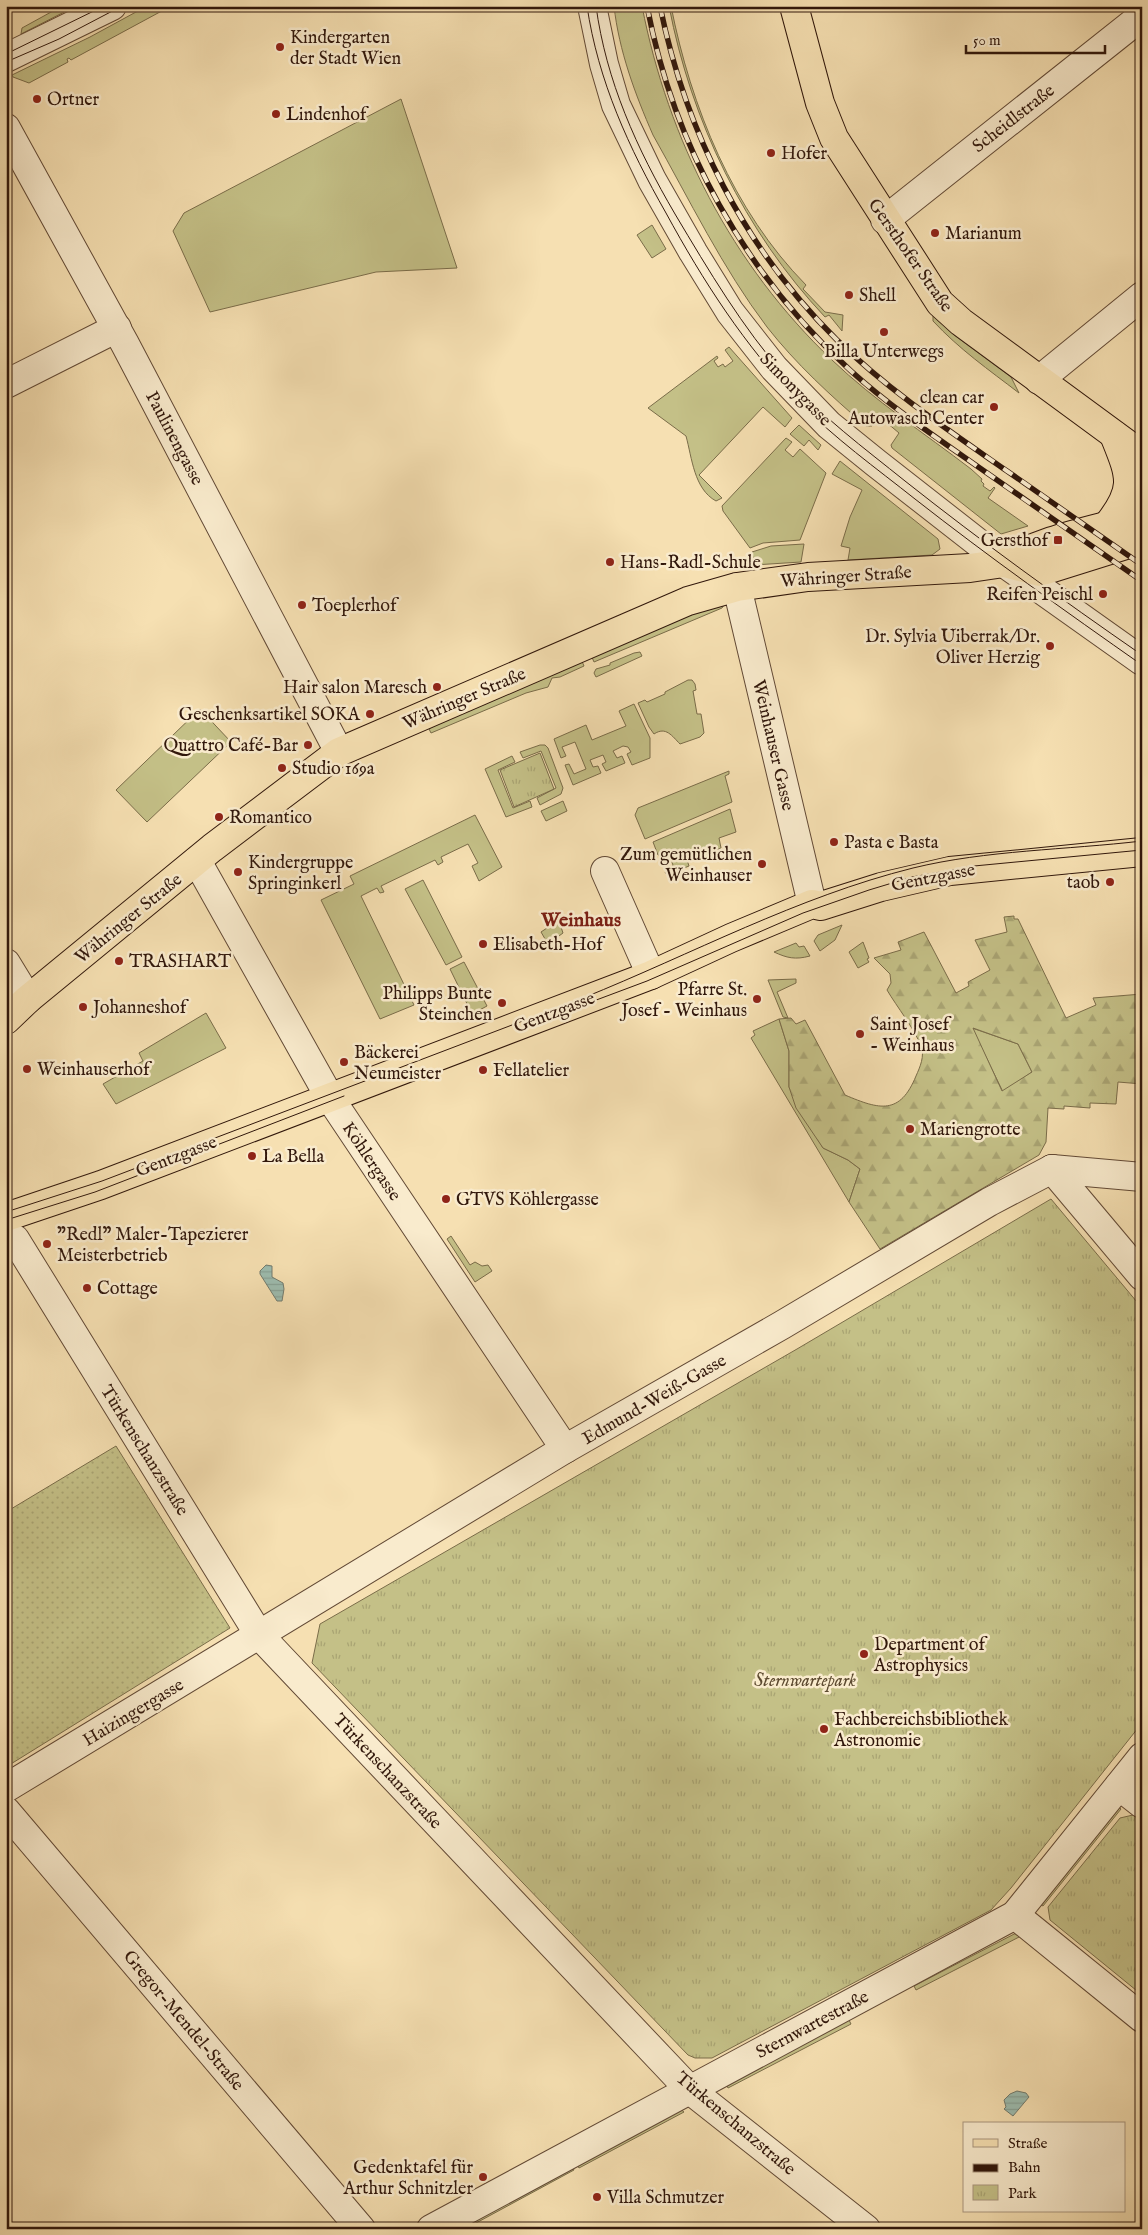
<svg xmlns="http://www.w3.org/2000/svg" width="1148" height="2235" font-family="'IM FELL English',serif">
<defs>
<pattern id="forest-firs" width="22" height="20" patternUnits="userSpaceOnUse" patternTransform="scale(1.25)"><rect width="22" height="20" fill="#c4c087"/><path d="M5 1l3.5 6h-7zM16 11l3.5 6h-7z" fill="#a9a473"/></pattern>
<pattern id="park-tufts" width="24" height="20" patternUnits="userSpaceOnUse" patternTransform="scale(1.25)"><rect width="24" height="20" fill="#c4c087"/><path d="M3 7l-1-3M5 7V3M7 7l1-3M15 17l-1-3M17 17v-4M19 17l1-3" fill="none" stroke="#a9a473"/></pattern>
<pattern id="garden-dots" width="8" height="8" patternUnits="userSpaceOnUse" patternTransform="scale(1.25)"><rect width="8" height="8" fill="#c4c087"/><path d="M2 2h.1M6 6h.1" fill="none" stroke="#a9a473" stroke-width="1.8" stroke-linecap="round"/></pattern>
<pattern id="water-rules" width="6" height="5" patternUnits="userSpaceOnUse" patternTransform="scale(1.25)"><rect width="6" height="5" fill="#9dbdb0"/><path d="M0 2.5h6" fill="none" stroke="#88a296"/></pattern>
</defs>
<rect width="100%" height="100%" fill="#f6e0b2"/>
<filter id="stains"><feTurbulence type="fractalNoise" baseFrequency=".004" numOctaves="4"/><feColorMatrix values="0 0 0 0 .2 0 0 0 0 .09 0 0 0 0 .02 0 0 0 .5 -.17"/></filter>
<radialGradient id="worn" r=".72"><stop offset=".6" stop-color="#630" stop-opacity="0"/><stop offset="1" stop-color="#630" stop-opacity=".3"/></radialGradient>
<g fill="#c4c087" stroke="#7a6c49">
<path d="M62,6H76L21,34L22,28Z"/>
<path d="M147,6H171L71,60L69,58L67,59L68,62L29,83L13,77L12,75L90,37Z"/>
<path d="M614,6H642C668,140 732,265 832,360C875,401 924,433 971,469L982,479L981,481L984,484L983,486L990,491L994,487L995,488L988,498L1028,526L1001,534L892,448L891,445L899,433L880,417L872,426H866C831,396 796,364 767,327C723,269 689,199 653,135C635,94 619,51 614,6Z"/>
<path d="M669,6H671C691,107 733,211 806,285L803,289L825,312L843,315L842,331L829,315L825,317C745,232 691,121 669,6Z"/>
<path d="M401,99L457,268L376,272L210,312L173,231L184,213Z"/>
<path d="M652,225L666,249L652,258L637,235Z"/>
<path d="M933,315L954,335L1011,377L1019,393C989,370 959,349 933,321Z"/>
<path d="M729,347L792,418L785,427L763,407L699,475L722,498L716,501C694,489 692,458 686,436L648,408L717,356L718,358L714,361L718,367L723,364L725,367L733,361L725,350Z"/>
<path d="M799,425L821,445L818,450L809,440L804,446L790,434Z"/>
<path d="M786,438L792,442L785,450L793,457L800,449L826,473L800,540L763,543L750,548L723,511L722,506Z"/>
<path d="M840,461L938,539L940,549L932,555L848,560L850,548L841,546L850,517L862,490L832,474Z"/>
<path d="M804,544L801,562L754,565L752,552L771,546Z"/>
<path d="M726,602L722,608L594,662L591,655L706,607Z"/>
<path d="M640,652L642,656L596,677L594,673L596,669L610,665V663L634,653Z"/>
<path d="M581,659L584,666L560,677L552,678L548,687L526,693L431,733L429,729L436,725Z"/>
<path d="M688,680H692L695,684L696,690L693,691L697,714H701L704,733L700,737L680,744C672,736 666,726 654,734L649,727L638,703L645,700L647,702L665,694V692Z"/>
<path d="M634,704L650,738V758L632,765L627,754L631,752L628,747L623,746L613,751L617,758L622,756L625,763L606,771L602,764L606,762L603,755L590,760L593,767L598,766L601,773L573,785L565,765L569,764L574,774L586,769L575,742L562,747L566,756L561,758L554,739L586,725L592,740L626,726L619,711Z"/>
<path d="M200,709L231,742L147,822L116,790Z"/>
<path d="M540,745H545L548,748L563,788L561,794L540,805L537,798L556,788L541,751L523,758L520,752Z"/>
<path d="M512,756L515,762L498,770L513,808L530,801L532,807L506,817L485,769Z"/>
<path d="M729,771V774L725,776L732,802L645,839L635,815L638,808Z"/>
<path d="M563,801L567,811L546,821L541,811Z"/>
<path d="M730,809L736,832L719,838L721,848L700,857L697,850L685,854L689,866L667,875L665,872L670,870L673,865L670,858L663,857L662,854L658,855L653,842Z"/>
<path d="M475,815L502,867L479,881L472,866L478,863L468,844L441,857L443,862L438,865L435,860L381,886L384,892L380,893L377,888L361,896L414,1005L380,1019L321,900L354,884L350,876Z"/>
<path d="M423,880L462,957L446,965L405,889Z"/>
<path d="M557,915L563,933L548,944L541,932L547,928L544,922Z"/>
<path d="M842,925L835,940L820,951L814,941L818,935Z"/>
<path d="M863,942L869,958L867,959L869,962L858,968L849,952Z"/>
<path d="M796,943L799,947L804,946L810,956C795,960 787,958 774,952Z"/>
<path d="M464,962L487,1006L472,1014L450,969Z"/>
<path d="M796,979V983L777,992L788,1018L783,1017L768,980Z"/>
<path d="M206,1013L226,1048L116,1104L103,1084L143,1061L139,1053Z"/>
<path d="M779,1019L789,1051V1087L823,1148L848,1160L860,1169L849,1202L751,1038L755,1035L753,1031Z"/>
<path d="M972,1028L1018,1044L1032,1072L1003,1092Z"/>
<path d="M451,1236L470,1265L475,1262L482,1266L488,1265L492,1271L475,1282L447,1239Z"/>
<path d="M1116,1805L1121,1809L1043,1906L1038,1903Z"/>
<path d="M1020,1931L1023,1935L916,1990L914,1986Z"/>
<path d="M849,2020L851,2024L728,2088L726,2084Z"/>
<path d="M679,2108L684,2112L579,2168L576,2163Z"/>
<path d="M572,2166L574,2170L465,2229H454Z"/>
</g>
<path fill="url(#forest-firs)" stroke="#7a6c49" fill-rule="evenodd" d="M1014,916V919H1018L1066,1018L1096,1005L1093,998L1142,994V1084L1118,1082L1116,1104L1090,1103V1108L1064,1106V1109L1048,1108L1046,1142L1039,1155L880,1249L849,1202L860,1169L848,1160L823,1148L796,1108L789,1087V1051L779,1019L791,1018L796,1024L805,1020L845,1095C880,1110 900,1115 916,1076C920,1067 925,1056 921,1046C914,1028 897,1007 887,990L891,983L890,974L874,958L901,950L898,942L924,932L956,993L969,986L968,982L990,970L975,940L1007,932L1004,917ZM973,1028L1018,1044L1032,1072L1002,1091Z"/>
<g fill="url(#park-tufts)" stroke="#7a6c49">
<path d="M540,753L554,789L514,807L500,770Z"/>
<path d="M1051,1199L1142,1308V1723L1011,1888L991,1910L712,2058H695L688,2055L312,1663L320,1624L797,1349Z"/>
<path d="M1133,1815L1142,1822V1995L1050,1920L1048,1907L1120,1818Z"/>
</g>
<path fill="url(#garden-dots)" stroke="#7a6c49" d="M116,1446L230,1628L6,1767V1512Z"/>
<g fill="url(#water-rules)" stroke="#727b6e">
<path d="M266,1265L272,1266V1277L283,1283L284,1289L282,1301H277L260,1274V1271Z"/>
<path d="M1017,2091L1026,2093L1029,2097L1013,2116L1004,2109L1006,2107L1004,2100L1010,2094Z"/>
</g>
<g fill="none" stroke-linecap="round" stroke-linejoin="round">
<defs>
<g id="minor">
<path d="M592,6L604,64L616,105L652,180L693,252L730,312L774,368L829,425L876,463L1004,563L1142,661"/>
<path d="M6,58L112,6"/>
<path d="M6,128L125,344L339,752"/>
<path d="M885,220L1142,16"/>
<path d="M1039,380L1142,296"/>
<path d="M6,384L117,328"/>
<path d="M737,587L812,904"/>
<path d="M197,861L330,1098L565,1449"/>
<path d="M605,871L651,975"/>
<path d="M6,963L28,999"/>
<path d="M1052,1169L1142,1276"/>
<path d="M1052,1169L1142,1177"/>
<path d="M6,1234L15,1239L259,1635L690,2090L866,2229"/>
<path d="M1119,1786L1142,1804"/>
<path d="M6,1788L565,1449L782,1325L989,1202L1052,1169"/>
<path d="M6,1811L361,2229"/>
<path d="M1015,1915L1142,2018"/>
<path d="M431,2229L1015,1915L1142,1757"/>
</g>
<g id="major">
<path d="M794,6L820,103L834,138L940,303L961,322L1142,455"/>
<path d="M1106,527C1137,489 1131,477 1114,435"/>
<path d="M1004,563C1045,537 1097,530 1142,516"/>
<path d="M6,1020L28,999L212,848L339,752L688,601L737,587L808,577L970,568L1004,563L1040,572L1142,540"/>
<path d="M6,1217L101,1185L651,975L731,938L812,904L821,906L881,887L950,871L1142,852"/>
</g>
</defs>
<use href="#minor" stroke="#624935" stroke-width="30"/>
<use href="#major" stroke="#31170b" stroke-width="30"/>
<use href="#minor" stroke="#f9ebcd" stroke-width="28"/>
<use href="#major" stroke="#f6e0b2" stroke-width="28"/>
<g stroke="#31170b" stroke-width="1">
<path d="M587,6C598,81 629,148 666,213C703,281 745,346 799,402C834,438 876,468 915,499C989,557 1065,611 1142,665"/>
<path d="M596,6C606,81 637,149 675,214C709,271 742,327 786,377C821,416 864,448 905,481C982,542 1061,599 1142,655"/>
<path d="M6,54L104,6"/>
<path d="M6,62L59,39L122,6"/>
<path d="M575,1008L647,981L803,913L869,890L912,877L974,866L1142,850"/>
<path d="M6,1212L102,1181L583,998C692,954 797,897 913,868C987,850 1066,850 1142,841"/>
<path d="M6,1220L95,1192L344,1096"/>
</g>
<defs>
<g id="rail">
<path d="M647,6C674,147 745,274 851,371C893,409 940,440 987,473C1038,509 1090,545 1142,581"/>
<path d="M660,6C686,133 744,248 837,340C888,390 948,430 1007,471C1052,502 1097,534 1142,565"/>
</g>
</defs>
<use href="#rail" stroke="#31170b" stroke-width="5.5"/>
<use href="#rail" stroke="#f9ebcd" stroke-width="4" stroke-dasharray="11" stroke-linecap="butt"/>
</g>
<g fill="#8f2418" stroke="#f9ebcd" stroke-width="2">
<circle cx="280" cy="47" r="5"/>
<circle cx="37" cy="99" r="5"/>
<circle cx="276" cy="114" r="5"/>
<circle cx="771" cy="153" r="5"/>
<circle cx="935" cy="233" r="5"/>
<circle cx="849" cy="295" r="5"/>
<circle cx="884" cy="332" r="5"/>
<circle cx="994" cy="407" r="5"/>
<rect x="1053" y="535" width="10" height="10" rx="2.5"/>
<circle cx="610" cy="562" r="5"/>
<circle cx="1103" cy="594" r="5"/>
<circle cx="302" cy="605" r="5"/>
<circle cx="1050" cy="646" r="5"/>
<circle cx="437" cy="687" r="5"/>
<circle cx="370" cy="714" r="5"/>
<circle cx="308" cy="745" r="5"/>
<circle cx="282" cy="768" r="5"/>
<circle cx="219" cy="817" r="5"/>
<circle cx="834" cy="842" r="5"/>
<circle cx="762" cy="864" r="5"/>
<circle cx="238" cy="872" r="5"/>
<circle cx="1110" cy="882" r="5"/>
<circle cx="483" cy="944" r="5"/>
<circle cx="119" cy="961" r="5"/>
<circle cx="757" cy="999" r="5"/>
<circle cx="502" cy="1003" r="5"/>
<circle cx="83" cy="1007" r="5"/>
<circle cx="860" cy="1034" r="5"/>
<circle cx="344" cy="1062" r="5"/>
<circle cx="27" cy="1069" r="5"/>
<circle cx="483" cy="1070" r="5"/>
<circle cx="910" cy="1129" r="5"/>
<circle cx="252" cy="1156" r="5"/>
<circle cx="446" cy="1199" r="5"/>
<circle cx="47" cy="1244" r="5"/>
<circle cx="87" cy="1288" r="5"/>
<circle cx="864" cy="1654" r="5"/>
<circle cx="824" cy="1729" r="5"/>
<circle cx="483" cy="2177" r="5"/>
<circle cx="597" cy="2197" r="5"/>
</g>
<g text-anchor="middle" stroke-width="5" stroke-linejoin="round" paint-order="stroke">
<g font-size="18" fill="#31170b" stroke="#f9ebcd" text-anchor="start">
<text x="290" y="43">Kindergarten<tspan x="290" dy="21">der Stadt Wien</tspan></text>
<text x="47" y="105">Ortner</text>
<text x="286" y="120">Lindenhof</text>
<text x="781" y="159">Hofer</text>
<text x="945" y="239">Marianum</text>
<text x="859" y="301">Shell</text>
<text x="884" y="357" text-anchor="middle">Billa Unterwegs</text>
<text x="984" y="403" text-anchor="end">clean car<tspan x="984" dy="21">Autowasch Center</tspan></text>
<text x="1048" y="546" text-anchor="end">Gersthof</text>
<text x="620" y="568">Hans-Radl-Schule</text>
<text x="1093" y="600" text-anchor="end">Reifen Peischl</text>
<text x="312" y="611">Toeplerhof</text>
<text x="1040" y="642" text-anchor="end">Dr. Sylvia Uiberrak/Dr.<tspan x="1040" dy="21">Oliver Herzig</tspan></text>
<text x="427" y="693" text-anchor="end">Hair salon Maresch</text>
<text x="360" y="720" text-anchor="end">Geschenksartikel SOKA</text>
<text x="298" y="751" text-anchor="end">Quattro Café-Bar</text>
<text x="292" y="774">Studio 169a</text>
<text x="229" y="823">Romantico</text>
<text x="844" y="848">Pasta e Basta</text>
<text x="752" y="860" text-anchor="end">Zum gemütlichen<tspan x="752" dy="21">Weinhauser</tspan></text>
<text x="248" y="868">Kindergruppe<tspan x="248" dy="21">Springinkerl</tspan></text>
<text x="1100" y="888" text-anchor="end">taob</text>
<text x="493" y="950">Elisabeth-Hof</text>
<text x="129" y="967">TRASHART</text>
<text x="747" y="995" text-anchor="end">Pfarre St.<tspan x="747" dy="21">Josef - Weinhaus</tspan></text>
<text x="492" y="999" text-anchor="end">Philipps Bunte<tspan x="492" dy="21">Steinchen</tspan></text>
<text x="93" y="1013">Johanneshof</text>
<text x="870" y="1030">Saint Josef<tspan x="870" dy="21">- Weinhaus</tspan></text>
<text x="354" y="1058">Bäckerei<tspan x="354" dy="21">Neumeister</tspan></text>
<text x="37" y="1075">Weinhauserhof</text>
<text x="493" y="1076">Fellatelier</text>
<text x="920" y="1135">Mariengrotte</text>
<text x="262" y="1162">La Bella</text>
<text x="456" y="1205">GTVS Köhlergasse</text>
<text x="57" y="1240">"Redl" Maler-Tapezierer<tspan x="57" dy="21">Meisterbetrieb</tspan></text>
<text x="97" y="1294">Cottage</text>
<text x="874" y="1650">Department of<tspan x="874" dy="21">Astrophysics</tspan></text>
<text x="834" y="1725">Fachbereichsbibliothek<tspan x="834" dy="21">Astronomie</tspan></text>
<text x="473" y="2173" text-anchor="end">Gedenktafel für<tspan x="473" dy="21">Arthur Schnitzler</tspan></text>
<text x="607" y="2203">Villa Schmutzer</text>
</g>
<g font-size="18" fill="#31170b" stroke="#f9ebcd">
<text transform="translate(1013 118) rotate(-38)" y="6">Scheidlstraße</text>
<text transform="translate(911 255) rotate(55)" y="6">Gersthofer Straße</text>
<text transform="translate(796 389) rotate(46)" y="6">Simonygasse</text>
<text transform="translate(175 438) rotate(62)" y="6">Paulinengasse</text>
<text transform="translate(846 576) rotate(-4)" y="6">Währinger Straße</text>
<text transform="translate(464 698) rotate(-23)" y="6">Währinger Straße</text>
<text transform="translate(774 745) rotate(77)" y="6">Weinhauser Gasse</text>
<text transform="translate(933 877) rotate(-11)" y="6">Gentzgasse</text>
<text transform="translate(128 918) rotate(-39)" y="6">Währinger Straße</text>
<text transform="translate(554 1012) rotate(-21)" y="6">Gentzgasse</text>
<text transform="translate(176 1156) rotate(-21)" y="6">Gentzgasse</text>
<text transform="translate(372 1161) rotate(56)" y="6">Köhlergasse</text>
<text transform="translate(654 1399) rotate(-30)" y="6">Edmund-Weiß-Gasse</text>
<text transform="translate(145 1450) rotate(58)" y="6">Türkenschanzstraße</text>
<text transform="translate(133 1712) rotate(-31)" y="6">Haizingergasse</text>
<text transform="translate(388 1771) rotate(47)" y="6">Türkenschanzstraße</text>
<text transform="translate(184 2020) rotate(50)" y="6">Gregor-Mendel-Straße</text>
<text transform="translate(812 2024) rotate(-28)" y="6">Sternwartestraße</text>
<text transform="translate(736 2123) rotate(40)" y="6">Türkenschanzstraße</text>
</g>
<g font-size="18" font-style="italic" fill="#5d4a30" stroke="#f9ebcd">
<text x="805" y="1686">Sternwartepark</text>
</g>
<g font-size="20" font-weight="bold" fill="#7a1f14" stroke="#f9ebcd">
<text x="581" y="926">Weinhaus</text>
</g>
</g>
<rect width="1148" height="2235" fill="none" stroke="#f6e0b2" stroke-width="25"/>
<rect x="8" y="8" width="1133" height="2220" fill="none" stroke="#31170b" stroke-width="2.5"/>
<rect x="12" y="12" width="1123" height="2210" fill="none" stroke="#31170b"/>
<rect x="963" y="2122" width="162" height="90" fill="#f9ebcd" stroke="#a9967f"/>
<rect x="973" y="2139" width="25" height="8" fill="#f6e0b2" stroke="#a9967f"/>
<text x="1008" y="2148" font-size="15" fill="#31170b">Straße</text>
<rect x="973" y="2164" width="25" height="8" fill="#31170b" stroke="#a9967f"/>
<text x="1008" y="2172" font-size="15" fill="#31170b">Bahn</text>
<rect x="973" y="2185" width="25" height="15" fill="url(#park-tufts)" stroke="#a9967f"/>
<text x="1008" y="2198" font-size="15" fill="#31170b">Park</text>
<path d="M966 45v8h139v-8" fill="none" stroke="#31170b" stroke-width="2.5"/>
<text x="973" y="45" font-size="15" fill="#31170b" stroke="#f9ebcd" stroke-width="4" paint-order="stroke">50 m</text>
<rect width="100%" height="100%" filter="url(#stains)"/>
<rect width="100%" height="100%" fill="url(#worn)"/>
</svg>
